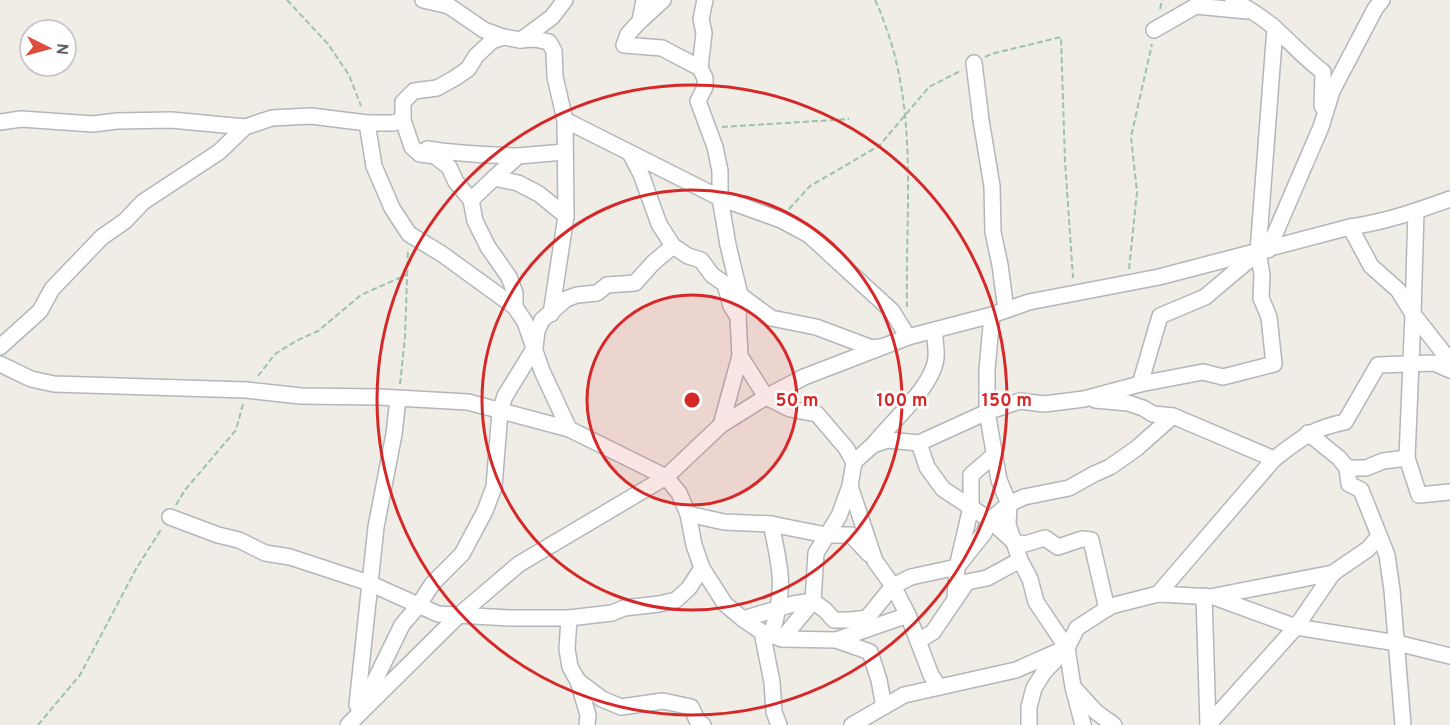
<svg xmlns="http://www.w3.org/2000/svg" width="1450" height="725" font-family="Overpass,sans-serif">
<rect width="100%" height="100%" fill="#efede6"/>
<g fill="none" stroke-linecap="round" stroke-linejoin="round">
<defs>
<g id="street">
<path d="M423,0L449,6L484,30L503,37"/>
<path d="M644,0L640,21L628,34L624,45L662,48L700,68L705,78V87L698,101L715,147L720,171V198L728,245L740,295L738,317L740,356L721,425"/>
<path d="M1233,0C1249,9 1264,18 1277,30C1292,44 1306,59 1323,72L1322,106"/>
<path d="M640,21L663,0"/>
<path d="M1154,30L1196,6L1247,11"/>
<path d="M521,40L552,17L565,0"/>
<path d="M974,63L981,120L992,186L993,232L1000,265L1006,310"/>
<path d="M700,68L704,33L701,19L705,0"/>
<path d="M403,120L412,147L420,154L435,156L449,167L456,182L471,200L475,221L488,247L509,277L515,293V307"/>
<path d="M565,120L720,198L781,220L809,235L892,311L908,337"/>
<path d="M0,122L21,119L93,124L117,121L171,120L245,127"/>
<path d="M367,123L374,166L392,208L409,234L442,254L515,307L525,322L542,371L569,429"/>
<path d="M427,149C457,154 487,155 518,156"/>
<path d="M630,153L641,174L659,224L673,246L688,256L701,260L712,275L725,284L731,306L738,317"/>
<path d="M494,178L518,156L564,152"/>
<path d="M471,200L494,178L518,183L539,194L566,216"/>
<path d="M1416,212L1413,314L1450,361"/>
<path d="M1350,227L1371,266L1398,290L1413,314L1407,458L1419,495L1450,492"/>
<path d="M1268,250L1321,127L1332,91L1375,9L1382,0"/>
<path d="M740,295L771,318L816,327L872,348L880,347"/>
<path d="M992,315L987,369V412L999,480L1009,504L1008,525L1020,560L1030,579L1036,602L1067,648L1073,687L1083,725"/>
<path d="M0,347L40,311L52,289L102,237L125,221L143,202L219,152L245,127L272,118L311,116L367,123H393L403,120V102L414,91L437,88L455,78L468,69L476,56L492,41L503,37L520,40L535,39L549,42L554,51L555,77L565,120L566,216L551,314"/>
<path d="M740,356L766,397L790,409L817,414L846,448L854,462L850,486L875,561L893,586L908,615L931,675L939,687"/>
<path d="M0,364L31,379L54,384L246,390L301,396L379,397L468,402L569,429L666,477L679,493L688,514L694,545L702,568L725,604L743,619L762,632L782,639L836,640L908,615"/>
<path d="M1140,384L1160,316L1205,297L1256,254"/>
<path d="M1095,400L1128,403L1143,408L1153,414L1173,416L1274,459C1300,439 1313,428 1345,422L1378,365L1434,363L1450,370"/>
<path d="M1308,433L1339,458L1347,468H1366L1383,461L1407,458"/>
<path d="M919,443L927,467L943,489L990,520L1014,542L1025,544L1045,538L1058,547L1082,539L1091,540L1107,609"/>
<path d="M873,445C891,422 933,387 936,358C937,349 934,339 935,330"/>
<path d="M854,462L873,445L888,440L919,443L987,412L1020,401L1044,404L1084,399L1140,384L1203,372L1223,377L1274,364L1269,317L1261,298L1262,275L1258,252L1275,28"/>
<path d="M1347,468L1349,484L1361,490L1387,555L1392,590L1403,725"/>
<path d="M688,514L724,522L771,524L826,535H851L869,554"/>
<path d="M170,517L218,535L239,540L265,553L290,557L369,583L438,614L510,618H569"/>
<path d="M1158,594L1274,459"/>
<path d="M1204,596L1208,725"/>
<path d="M1215,596L1333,573L1368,549L1379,536"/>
<path d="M955,599L957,567L971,507V475L994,455"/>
<path d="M743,619L793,604L813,601L826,611L834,620H851L867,618L893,586L911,577L957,567L984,533L990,520L1009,504L1024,497L1069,488L1094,474L1110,467L1137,448L1173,416"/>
<path d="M762,632L772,682L774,712L779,725"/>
<path d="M771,635C786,589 781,570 771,524"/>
<path d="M782,639L813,601L816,553L839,516L850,486"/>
<path d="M836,640L870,652L879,680L884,707"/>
<path d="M918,641L933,632L967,582L987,578L1020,560"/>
<path d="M578,681L602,699L621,707L663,701L691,707L698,722L703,725"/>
<path d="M1075,689L1096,712L1114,725"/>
<path d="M357,705L376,527L394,434L398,399"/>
<path d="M362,707L402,625L418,606L433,583L462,554L485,511L494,487L500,411L505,396L535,347L537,331L542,320L566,299L577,295L597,293L607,285L635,283L653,263L673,246"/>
<path d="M348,725L458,616L519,564L666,477L721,425L766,397L804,377L908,337L992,315L1029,302L1159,277L1350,227C1385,222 1417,211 1450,199"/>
<path d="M587,725L588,715L578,681L570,667L567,649L569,618L612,613L624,608L659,604L676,600L689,588L702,568"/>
<path d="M852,725L904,695L1016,670L1061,650"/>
<path d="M1029,725V707L1034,688L1044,672L1067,648L1077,628L1111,606L1158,594L1214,597L1296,627L1397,643L1450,656"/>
<path d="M1208,725L1296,627L1333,573"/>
</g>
</defs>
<use href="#street" stroke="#b3b6ba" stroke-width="18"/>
<g stroke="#9cc3a8" stroke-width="2" stroke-dasharray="6 3" stroke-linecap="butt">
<path d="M287,0L328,44L349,75L361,106"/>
<path d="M875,0C880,9 883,20 887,30C918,119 905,215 907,307"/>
<path d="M1160,9L1162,0"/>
<path d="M985,57L991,54L1061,37L1065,161L1073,278"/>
<path d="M722,127L849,119"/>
<path d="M789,209L810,186L879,146L929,87L962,70"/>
<path d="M1129,269L1137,192L1131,137L1152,44"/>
<path d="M258,376L275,354L296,341L318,331L361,295L406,275"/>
<path d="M400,384L405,337L408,249"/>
<path d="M176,505L185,490L236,430L243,404"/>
<path d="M38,725L80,675L136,569L162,528"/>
</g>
<use href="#street" stroke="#fff" stroke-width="15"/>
</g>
<circle cx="692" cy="400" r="105" fill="#d62828" fill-opacity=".12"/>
<g fill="none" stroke="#d62828" stroke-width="3">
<circle cx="692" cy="400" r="105"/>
<circle cx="692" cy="400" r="210"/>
<circle cx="692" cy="400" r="315"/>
</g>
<circle cx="692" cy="400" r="9" fill="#d62828" stroke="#fff" stroke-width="3"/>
<g font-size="18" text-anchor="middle" font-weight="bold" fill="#d62828" stroke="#fff" stroke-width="5" stroke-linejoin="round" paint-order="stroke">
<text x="797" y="406">50 m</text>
<text x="902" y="406">100 m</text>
<text x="1007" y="406">150 m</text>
</g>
<g transform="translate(48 48) rotate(95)"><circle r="28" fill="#ffffff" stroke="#bfc0c1" stroke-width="1.5"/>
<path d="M0-4.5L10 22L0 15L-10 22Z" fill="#e04c3b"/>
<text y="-9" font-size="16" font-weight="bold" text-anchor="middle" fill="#5e6165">N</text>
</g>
</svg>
